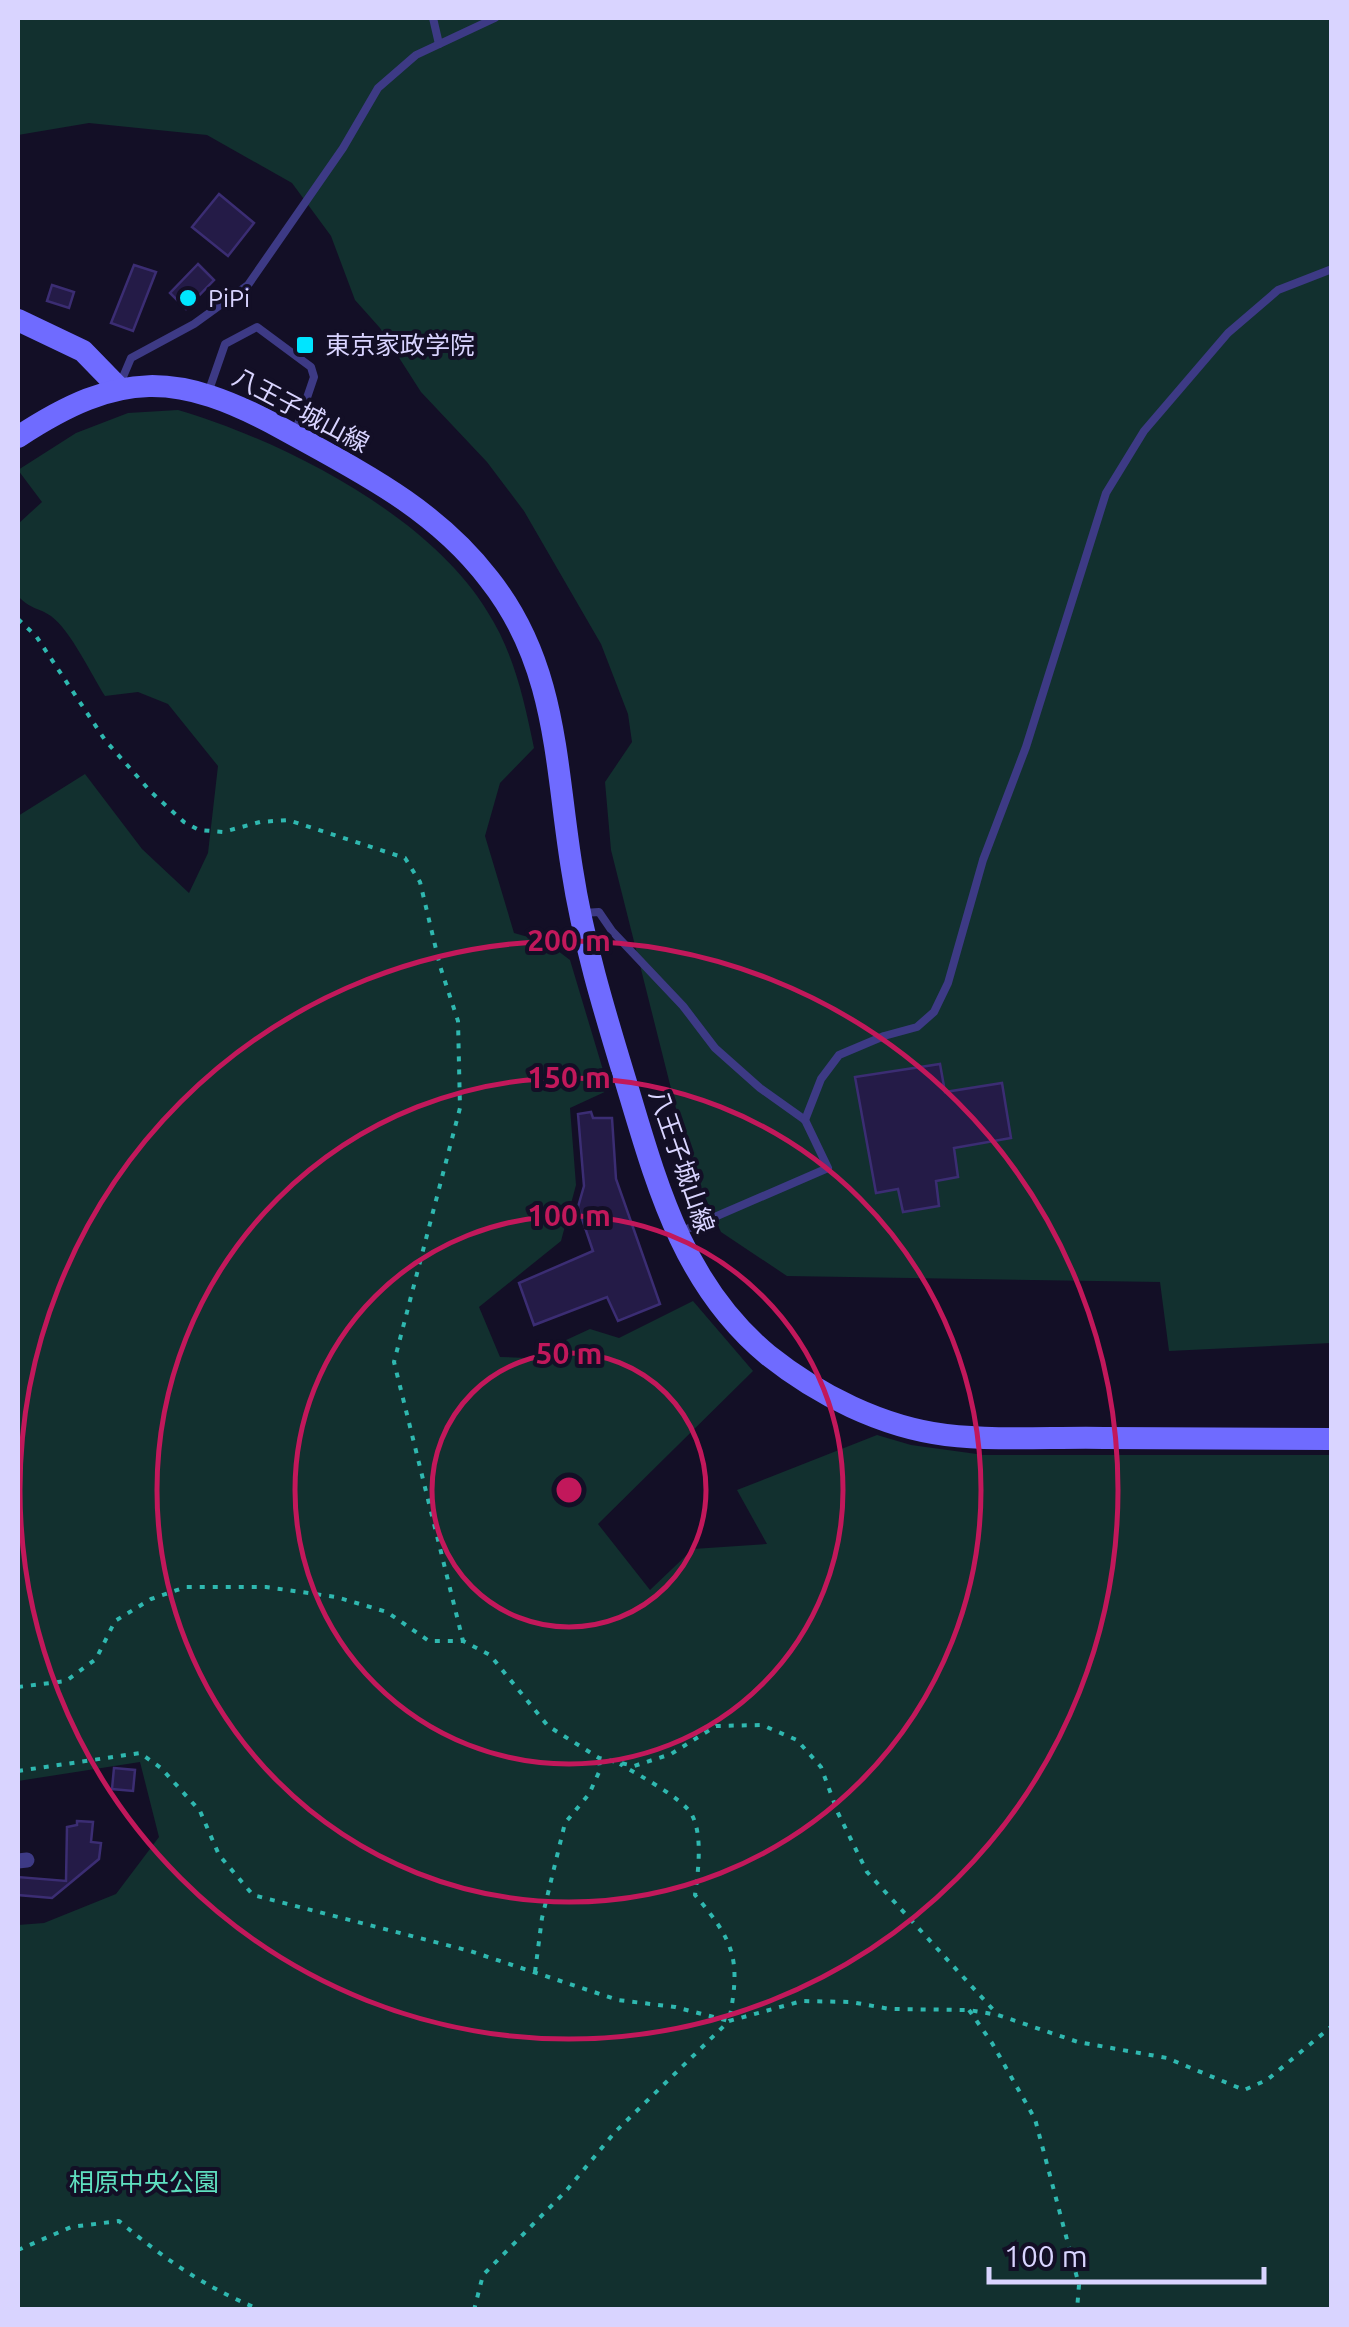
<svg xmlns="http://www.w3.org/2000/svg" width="1349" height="2327" font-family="Ubuntu,'Noto Sans JP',sans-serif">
<rect width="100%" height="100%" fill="#130f26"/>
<g fill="#12302f">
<path d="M18,18H1331V1343L1169,1351L1160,1282L787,1276L721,1232L690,1164L611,850L605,782L632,742L628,714L601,644L524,511L487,462L421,392L380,328L355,300L331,236L292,183L207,135L89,123L18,135Z"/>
<path d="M178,410C283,441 429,515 487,611C514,653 524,699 534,748L500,783L485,836L514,933L546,942L570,960L609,1090L570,1108L576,1185L561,1241L479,1307L500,1357L527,1358L590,1329L619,1338L693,1301L753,1371L598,1524L650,1590L693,1549L767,1544L737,1490L877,1435L911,1445L984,1455H1331V2309H18V1925L44,1923L116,1894L159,1837L140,1762L18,1781V816L85,774L142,849L189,893L208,853L218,766L168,704L138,692L105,696C91,674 71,631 51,616C38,607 31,610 18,596V524L42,502L18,470L76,433L128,413Z"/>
</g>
<g fill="#241b47" stroke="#3b2d73" stroke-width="2.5">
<path d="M219,194L254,223L228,256L192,227Z"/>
<path d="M198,264L214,280L186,309L170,293Z"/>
<path d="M134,265L156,272L133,331L111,323Z"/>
<path d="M52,285L74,292L69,308L47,301Z"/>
<path d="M940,1064L945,1092L1002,1083L1011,1138L954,1148L958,1177L936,1181L939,1206L903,1212L898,1189L876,1193L855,1077Z"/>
<path d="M591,1112L593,1118H612L616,1179L660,1304L618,1321L607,1297L534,1325L519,1283L593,1251L578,1207L584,1186L578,1114Z"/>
<path d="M114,1768L135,1770L133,1791L112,1789Z"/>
<path d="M77,1821L93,1822L91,1842L101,1843L99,1859L52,1898L18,1895V1877L66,1881L67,1827L77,1825Z"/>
</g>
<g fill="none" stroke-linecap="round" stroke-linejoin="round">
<g stroke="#2fb8b0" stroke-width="4" stroke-dasharray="5 8" stroke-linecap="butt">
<path d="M18,619L36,636L105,740L151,792L184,822L199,830L223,832L260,822L288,820L405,858L420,882L440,966L458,1021L460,1108L394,1362L463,1641"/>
<path d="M18,1687L66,1681L96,1659L115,1621L151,1599L186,1587H266L336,1597L387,1612L429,1641H463L490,1655L548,1726L599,1758L634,1766L671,1754L716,1726L762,1725L797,1740L821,1767L838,1813L867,1872L998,2015"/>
<path d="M18,1771L140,1753L161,1768L200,1811L219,1855L253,1895L470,1951L618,2000L675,2007L729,2021C741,1960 735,1942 695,1895C698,1873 703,1836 692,1815C684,1799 637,1774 620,1764"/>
<path d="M535,1972L542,1918L565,1823L589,1794L600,1770L599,1758"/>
<path d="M969,2010L992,2043L1035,2119L1079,2285L1077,2310"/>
<path d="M18,2250L71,2227L119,2221C166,2260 204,2287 261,2310"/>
<path d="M474,2310L483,2275L566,2191L615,2132L729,2021L802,2001L851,2002L890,2009L969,2010L998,2015L1078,2042L1167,2058L1244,2090L1267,2080L1332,2026"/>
</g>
<g stroke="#3d3a85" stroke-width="8">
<path d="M433,18L439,44"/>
<path d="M120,384L131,358L194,324L248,285L343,148L378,88L416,55L495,18"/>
<path d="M208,393L225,344L257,327L311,367L314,377L295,433"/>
<path d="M583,913L599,912L612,931L683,1006L715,1048L760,1088L805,1120L828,1168L680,1232"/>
<path d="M805,1120L821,1079L839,1055L884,1036L917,1027L934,1012L948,983L983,860L1026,747L1106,493L1144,431L1228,333L1278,290L1332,269"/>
</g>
<path stroke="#3d3a85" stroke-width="15" d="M18,1861L27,1860"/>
<g stroke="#6f6bff" stroke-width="22">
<path d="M18,320L83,351L119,388"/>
<path d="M18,437C120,370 177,371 283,429C359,471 435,508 489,579C558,666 555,765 572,869C583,941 604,1010 625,1079C656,1182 682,1284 768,1355C818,1395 882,1427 946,1435C998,1441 1052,1437 1104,1438C1180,1438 1256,1439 1332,1439"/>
</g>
</g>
<g fill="none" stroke="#c2185b" stroke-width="5">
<circle cx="569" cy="1490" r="137"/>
<circle cx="569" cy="1490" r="274"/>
<circle cx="569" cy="1490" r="412"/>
<circle cx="569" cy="1490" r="549"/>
</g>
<g fill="#00e5ff" stroke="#130f26" stroke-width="4">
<circle cx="188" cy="298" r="10"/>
<rect x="295" y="335" width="20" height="20" rx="5"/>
</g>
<g text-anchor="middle" stroke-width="8" stroke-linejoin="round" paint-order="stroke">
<g font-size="25" fill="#d9d4ff" stroke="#130f26" text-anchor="start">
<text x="208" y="307">PiPi</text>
<text x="325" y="354">東京家政学院</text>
</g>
<g font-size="25" fill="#d9d4ff" stroke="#130f26">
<text transform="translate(301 410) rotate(28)" y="9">八王子城山線</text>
<text transform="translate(682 1161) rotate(71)" y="9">八王子城山線</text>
</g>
<g font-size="25" fill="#5fe0c0" stroke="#130f26">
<text x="144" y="2191">相原中央公園</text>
</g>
</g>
<circle cx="569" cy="1490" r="15" fill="#c2185b" stroke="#130f26" stroke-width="5"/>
<g font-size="30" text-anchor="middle" font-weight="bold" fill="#c2185b" stroke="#130f26" stroke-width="8" stroke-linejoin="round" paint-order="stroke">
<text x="569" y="951">200 m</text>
<text x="569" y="1088">150 m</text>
<text x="569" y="1226">100 m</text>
<text x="569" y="1364">50 m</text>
</g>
<rect width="1349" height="2327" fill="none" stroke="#d9d4ff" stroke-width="40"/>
<path d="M989 2267v15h275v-15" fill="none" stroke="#d9d4ff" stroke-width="5"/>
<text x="1004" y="2267" font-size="30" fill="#d9d4ff" stroke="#130f26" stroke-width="8" paint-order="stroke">100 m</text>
</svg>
